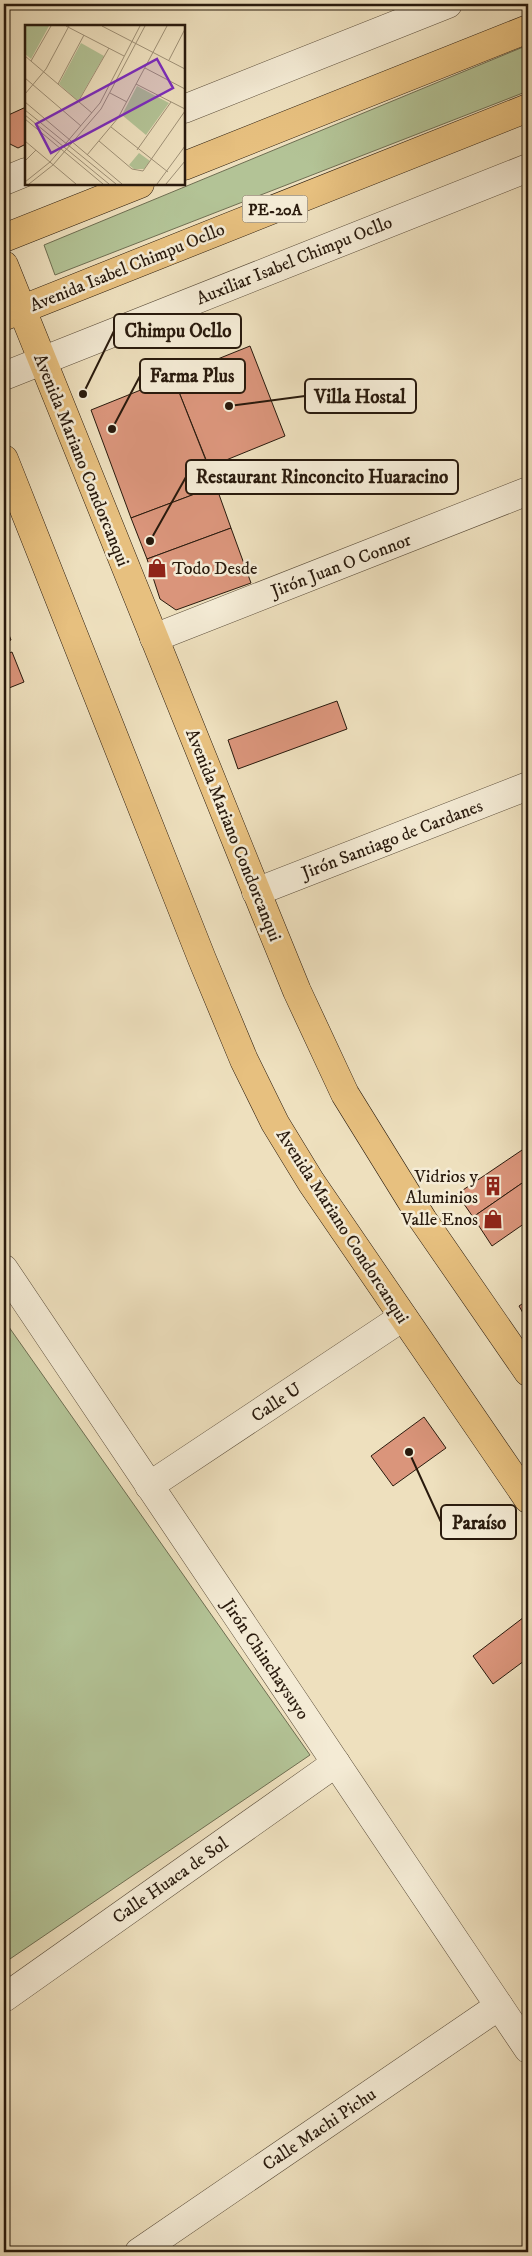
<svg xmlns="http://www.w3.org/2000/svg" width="532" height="2256" font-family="'IM FELL DW Pica',serif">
<rect width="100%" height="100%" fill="#eee0be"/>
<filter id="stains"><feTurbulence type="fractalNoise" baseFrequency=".004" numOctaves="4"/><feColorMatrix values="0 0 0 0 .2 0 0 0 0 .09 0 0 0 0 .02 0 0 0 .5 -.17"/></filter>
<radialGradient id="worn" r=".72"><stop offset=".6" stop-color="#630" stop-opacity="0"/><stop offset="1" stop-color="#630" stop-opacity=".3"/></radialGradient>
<g fill="#b3c396" stroke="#6e6e52">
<path d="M528,45V91L55,275L44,245Z"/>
<path d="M4,1320L310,1755L4,1963Z"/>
</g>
<g fill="#da957b" stroke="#291a0d">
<path d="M26,107V144L18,148L4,141V117Z"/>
<path d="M250,346L285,436L209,467L173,377Z"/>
<path d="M173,377L216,486L131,518L91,410Z"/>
<path d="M216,486L231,528L147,559L131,518Z"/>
<path d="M231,528L251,583L176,610L160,599L147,559Z"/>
<path d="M4,622L11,640L4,643Z"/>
<path d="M12,652L24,682L4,690V655Z"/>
<path d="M337,701L347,729L238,769L228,740Z"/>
<path d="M528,1146V1179L473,1217L457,1194Z"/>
<path d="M528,1179V1221L492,1246L473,1217Z"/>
<path d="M528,1300V1322L519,1306Z"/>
<path d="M424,1417L446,1448L393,1486L371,1456Z"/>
<path d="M528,1614V1658L493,1684L473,1656Z"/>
</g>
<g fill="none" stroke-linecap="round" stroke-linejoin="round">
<defs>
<g id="minor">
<path d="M184,109L448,4"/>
<path d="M4,181L26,172"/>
<path d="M4,376L528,168"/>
<path d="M154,638L528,491"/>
<path d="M256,892L528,786"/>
<path d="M4,1269L528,2049"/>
<path d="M149,1486L403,1317"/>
<path d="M4,1998L336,1763"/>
<path d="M139,2252L499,2006"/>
</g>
<g id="major">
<path d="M184,166L528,29"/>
<path d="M4,238L140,184"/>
<path d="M4,265L266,915L297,991L345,1094L423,1220L528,1372"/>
<path d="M5,316L528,108"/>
<path d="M4,459L202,959L244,1060L275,1123L311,1182L528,1499"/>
</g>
</defs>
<use href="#minor" stroke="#5a4c39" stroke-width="29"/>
<use href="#major" stroke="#291a0d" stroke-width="29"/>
<use href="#minor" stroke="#f4ebd5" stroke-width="28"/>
<use href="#major" stroke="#e7c07f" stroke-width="28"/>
</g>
<defs>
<symbol id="shop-bare" viewBox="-9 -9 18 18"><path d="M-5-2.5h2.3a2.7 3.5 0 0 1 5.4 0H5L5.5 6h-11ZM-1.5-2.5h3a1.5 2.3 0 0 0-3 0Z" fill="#8f2418" stroke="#f4ebd5" stroke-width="2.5" paint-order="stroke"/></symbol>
<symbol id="building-bare" viewBox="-9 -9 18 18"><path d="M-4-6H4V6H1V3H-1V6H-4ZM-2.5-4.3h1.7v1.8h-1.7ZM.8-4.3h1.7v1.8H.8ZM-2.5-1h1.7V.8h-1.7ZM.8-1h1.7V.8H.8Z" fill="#8f2418" stroke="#f4ebd5" stroke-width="2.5" paint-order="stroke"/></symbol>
</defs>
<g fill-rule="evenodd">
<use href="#shop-bare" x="143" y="554" width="28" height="28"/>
<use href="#building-bare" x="479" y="1172" width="28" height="28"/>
<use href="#shop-bare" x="479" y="1205" width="28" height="28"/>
</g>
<g text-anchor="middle" stroke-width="5" stroke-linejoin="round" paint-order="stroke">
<rect fill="#f4ebd5" stroke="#665949" stroke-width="1" x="242.5" y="195.5" width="65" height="27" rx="4"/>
<g font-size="16" font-weight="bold" fill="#291a0d">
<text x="275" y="215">PE-20A</text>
</g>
<g font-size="18" fill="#291a0d" stroke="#f4ebd5">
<text transform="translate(294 260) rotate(-22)" y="6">Auxiliar Isabel Chimpu Ocllo</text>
<text transform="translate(127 267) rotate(-22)" y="6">Avenida Isabel Chimpu Ocllo</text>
<text transform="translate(82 460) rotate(68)" y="6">Avenida Mariano Condorcanqui</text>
<text transform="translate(341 565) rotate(-21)" y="6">Jirón Juan O Connor</text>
<text transform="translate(234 835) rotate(68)" y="6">Avenida Mariano Condorcanqui</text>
<text transform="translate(392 839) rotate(-21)" y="6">Jirón Santiago de Cardanes</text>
<text transform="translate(343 1226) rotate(57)" y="6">Avenida Mariano Condorcanqui</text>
<text transform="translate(276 1402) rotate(-34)" y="6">Calle U</text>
<text transform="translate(266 1659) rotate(56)" y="6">Jirón Chinchaysuyo</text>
<text transform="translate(170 1880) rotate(-35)" y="6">Calle Huaca de Sol</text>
<text transform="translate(319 2129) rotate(-34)" y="6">Calle Machi Pichu</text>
</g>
<g font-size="18" fill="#291a0d" stroke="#f4ebd5" text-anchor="end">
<text x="172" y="574" text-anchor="start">Todo Desde</text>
<text x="478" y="1182">Vidrios y<tspan x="478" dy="21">Aluminios</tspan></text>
<text x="478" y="1225">Valle Enos</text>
</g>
</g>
<g transform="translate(25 25)">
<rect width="160" height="160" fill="#eee0be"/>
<path d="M0,1H24L6,34L0,29ZM56,18L79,31L53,76L34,59ZM112,61L144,78L121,110L97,90ZM114,128L125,136L119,144H109L104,140Z" fill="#b3c396"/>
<path fill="none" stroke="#9f9177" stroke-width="1" d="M41,1L99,31M77,1L160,44M0,31L67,88M144,35L160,4M6,36L26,1M120,43L160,64M0,53L56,101M33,59L59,10M111,59L160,84M85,68L102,77M0,69L21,44L44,1M0,77L97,159M53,77L84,23M0,85L91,159M0,90L84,159M0,94L78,159M86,102L143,147M0,116L51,159M74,116L107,144L118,146L160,86M112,125L146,77M62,130L93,93L142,1M0,136L11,125M0,157L25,137L75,78L115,1M4,159L28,140L76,84L120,1M132,159L160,121M141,159L160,136"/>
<path fill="#7b2cbf" fill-opacity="0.15" stroke="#7b2cbf" stroke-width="2.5" d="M132,34L148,63L26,128L11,99Z"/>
<rect width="160" height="160" fill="none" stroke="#291a0d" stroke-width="2.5"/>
</g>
<path fill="none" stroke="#291a0d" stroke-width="2" d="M83 394L114 331M112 429L140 376M229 406L305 396M150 541L186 477M409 1452L441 1522"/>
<g fill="#291a0d" stroke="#f4ebd5" stroke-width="2">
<circle cx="83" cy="394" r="5"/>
<circle cx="112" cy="429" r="5"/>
<circle cx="229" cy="406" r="5"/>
<circle cx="150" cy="541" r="5"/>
<circle cx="409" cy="1452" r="5"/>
</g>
<g fill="#f4ebd5" stroke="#291a0d" stroke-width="2">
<rect x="114" y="314" width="127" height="34" rx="5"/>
<rect x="140" y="359" width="105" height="34" rx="5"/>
<rect x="305" y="379" width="111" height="34" rx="5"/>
<rect x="186" y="460" width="272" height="34" rx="5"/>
<rect x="441" y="1505" width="75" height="34" rx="5"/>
</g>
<g font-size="19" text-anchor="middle" font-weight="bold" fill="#291a0d">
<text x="178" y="337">Chimpu Ocllo</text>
<text x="192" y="382">Farma Plus</text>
<text x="360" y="403">Villa Hostal</text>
<text x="322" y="483">Restaurant Rinconcito Huaracino</text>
<text x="479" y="1529">Paraíso</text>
</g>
<rect width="532" height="2256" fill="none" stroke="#eee0be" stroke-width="20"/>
<rect x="5" y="5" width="522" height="2246" fill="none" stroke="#291a0d" stroke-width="2.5"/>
<rect x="10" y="10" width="512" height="2236" fill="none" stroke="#291a0d"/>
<rect width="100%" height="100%" filter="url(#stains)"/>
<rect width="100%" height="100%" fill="url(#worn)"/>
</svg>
